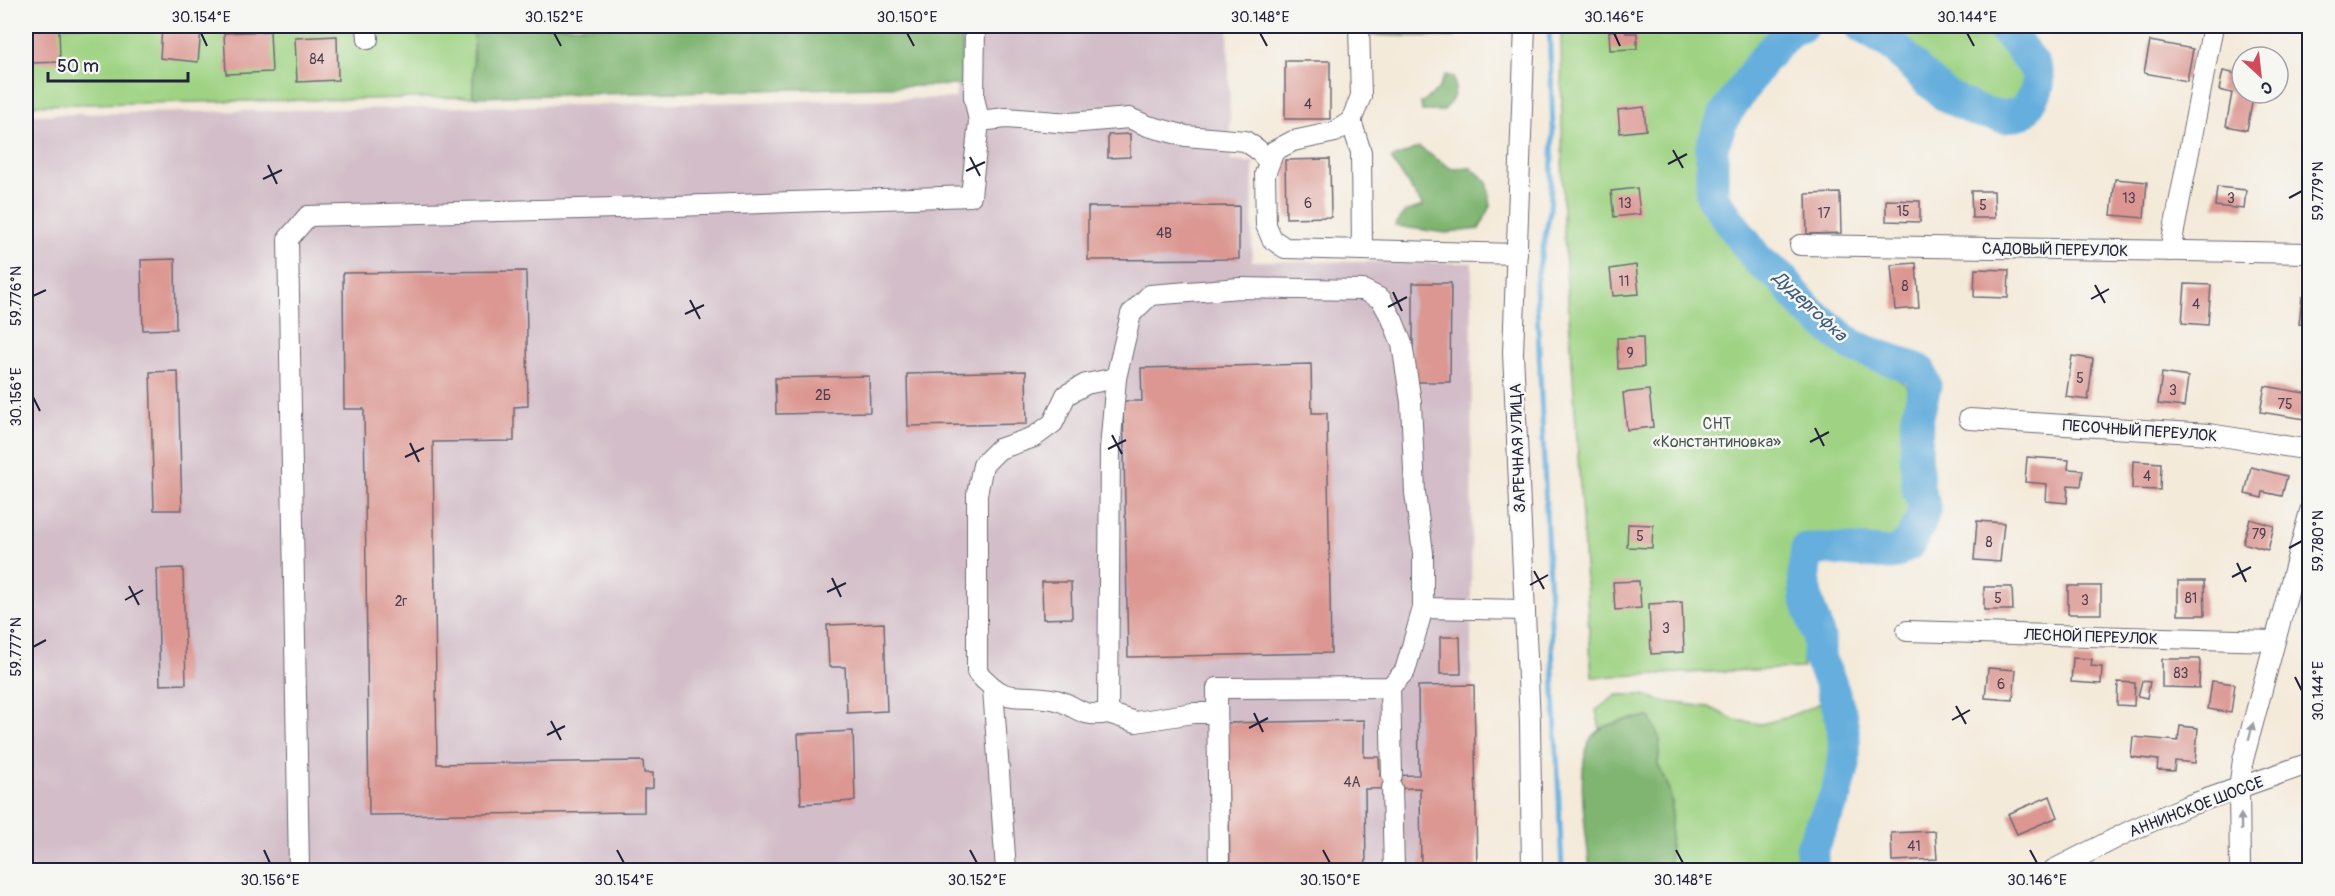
<svg xmlns="http://www.w3.org/2000/svg" width="2335" height="896" font-family="Pangolin,sans-serif">
<rect width="100%" height="100%" fill="#f6f6f2"/>
<filter id="ink" filterUnits="userSpaceOnUse"><feTurbulence type="fractalNoise" baseFrequency=".0167" numOctaves="2"/><feDisplacementMap in="SourceGraphic" scale="12" xChannelSelector="R" yChannelSelector="G"/><feConvolveMatrix kernelMatrix="1 2 1 2 8 2 1 2 1" color-interpolation-filters="sRGB"/></filter>
<filter id="wash" filterUnits="userSpaceOnUse"><feTurbulence type="fractalNoise" baseFrequency=".008" numOctaves="4" result="noise"/><feDisplacementMap in="SourceGraphic" scale="24" xChannelSelector="R" yChannelSelector="G"/><feGaussianBlur stdDeviation="1.35" result="paint"/><feColorMatrix in="noise" values="0 0 0 0 0 0 0 0 0 0 0 0 0 0 0 0 0 1.4 0 .05"/><feComposite in="paint" operator="in"/></filter>
<g filter="url(#wash)">
<rect width="100%" height="100%" fill="#f4eada"/>
<path fill="#d2bdc8" d="M958,26H1228L1231,161L1253,162L1252,261L1472,263L1471,684L1474,685L1477,870H26V115L956,98Z"/>
<g fill="#9fd383" stroke="#607a5f" stroke-width="1.5">
<path d="M26,26H474L473,97L26,105Z"/>
<path d="M1561,26H1784L1778,28L1739,72L1715,119L1701,166L1706,206L1784,303L1840,355L1889,372L1907,386L1913,505L1907,529L1886,542L1817,538L1793,550L1795,591L1805,629L1803,668L1592,677L1563,220Z"/>
<path d="M1875,26H1992L2029,78L2026,96L2015,108H1991L1948,91L1902,46Z"/>
<path d="M1617,695H1643L1666,702L1709,707L1735,720L1761,724L1785,718L1823,702C1826,714 1831,727 1832,739C1837,783 1801,827 1796,870H1669L1672,803L1667,783L1658,765L1660,740L1642,718L1600,729L1596,710Z"/>
</g>
<g fill="#7fb571" stroke="#506c56" stroke-width="1.5">
<path d="M474,26H963L961,85L473,97Z"/>
<path d="M1370,26H1455V37L1370,35Z"/>
<path d="M1445,75L1453,77C1458,91 1453,101 1443,111H1422L1421,103L1437,91Z"/>
<path d="M1419,147L1452,169L1471,168L1487,181L1491,206L1479,229L1446,233L1395,226L1405,212L1423,206L1391,159Z"/>
<path d="M1650,717L1660,740L1658,765L1667,783L1672,803L1669,870H1590C1587,837 1574,768 1591,738C1600,723 1634,718 1650,717Z"/>
</g>
<g fill="none" stroke-linecap="round" stroke-linejoin="round">
<path stroke="#65aedd" stroke-width="5" d="M1549,26L1553,128L1550,211L1536,283L1562,870"/>
<g stroke="#65aedd" stroke-width="33">
<path d="M1802,26L1790,30L1762,61L1724,116L1712,146V197L1758,260L1781,278L1808,310L1853,346L1919,370L1925,385L1917,420L1916,450L1918,489L1925,507L1920,523L1909,544L1891,554L1832,549H1807L1804,572L1806,598L1819,638V658L1830,682L1840,712L1844,737V764L1837,792L1812,847V870"/>
<path d="M1861,26L1893,45L1924,77L1945,95L1974,110L2004,117L2023,112C2030,102 2040,90 2038,77C2036,62 2011,38 2002,26"/>
</g>
</g>
<g id="blocks">
<g fill="#dc9792">
<path d="M30,26H59L60,62L31,63Z"/>
<path d="M1617,26H1626V33H1637V49L1610,50L1609,31H1617Z"/>
<rect x="1636" y="26" width="27" height="2"/>
<path d="M162,27L201,30L198,62L160,58Z"/>
<path d="M270,31L272,72L226,74L224,33Z"/>
<path d="M337,36L338,80L297,82L295,38Z"/>
<path d="M2150,41L2193,49L2187,81L2144,73Z"/>
<rect x="1285" y="61" width="45" height="58"/>
<path d="M2223,71L2242,75V93H2254L2247,130L2226,126L2232,93L2219,90Z"/>
<path d="M1644,107L1646,130L1620,133L1618,110Z"/>
<path d="M1130,134V157L1108,158V135Z"/>
<path d="M1330,159L1331,217L1286,218L1285,160Z"/>
<path d="M2115,179L2147,182L2144,218L2111,215Z"/>
<path d="M2217,187L2246,190L2244,209L2215,206Z"/>
<path d="M1637,188L1640,214L1614,217L1611,191Z"/>
<path d="M1971,191H1994L1995,218H1972Z"/>
<path d="M1840,193L1841,233L1807,234L1806,194Z"/>
<path d="M1886,200L1920,201V222L1886,221Z"/>
<path d="M1239,206V259L1088,260V207Z"/>
<path d="M175,259L176,329L143,330L141,260Z"/>
<path d="M1916,263L1919,308L1895,310L1891,265Z"/>
<path d="M1636,265L1639,294L1613,296L1610,269Z"/>
<path d="M1975,269L2009,270L2008,298L1974,297Z"/>
<path d="M526,271L528,406L514,407V441L433,442L437,764L643,761L644,773H653V788L644,789V812L369,815L364,409H344L343,273Z"/>
<path d="M1413,283H1451L1450,382H1413Z"/>
<path d="M2185,284L2211,285L2208,325L2182,323Z"/>
<path d="M2302,297L2310,298V325L2299,324Z"/>
<path d="M1643,337L1644,367L1618,369L1617,338Z"/>
<path d="M2072,356L2093,359L2088,400L2066,397Z"/>
<path d="M1311,364L1312,413H1327L1331,653L1128,657L1123,401H1142L1141,368Z"/>
<path d="M178,371L182,510H154L150,372Z"/>
<path d="M1026,371L1027,424L908,426L907,374Z"/>
<path d="M2162,373L2188,377L2184,407L2158,404Z"/>
<path d="M869,376L870,412L776,414L775,378Z"/>
<path d="M2265,386L2310,394L2305,419L2260,412Z"/>
<path d="M1649,390L1653,427L1627,430L1623,393Z"/>
<path d="M2027,457L2069,460L2068,469L2083,470L2081,486L2068,485L2067,503L2046,501L2047,484L2025,482Z"/>
<path d="M2133,461L2161,463L2160,490L2132,489Z"/>
<path d="M2251,467L2287,476L2282,496L2263,492L2262,498L2245,494Z"/>
<path d="M2250,519L2274,526L2268,550L2243,543Z"/>
<path d="M1977,521L2004,523L2000,562L1974,560Z"/>
<path d="M1628,524L1653,525L1652,548L1627,547Z"/>
<path d="M183,568L186,684L160,685L157,569Z"/>
<path d="M1639,581L1641,608L1615,610L1613,582Z"/>
<path d="M2178,581H2204L2205,615H2178Z"/>
<path d="M1042,582H1071L1072,618L1043,619Z"/>
<rect x="2068" y="586" width="33" height="28"/>
<path d="M1984,587H2012L2013,610H1984Z"/>
<path d="M1682,602L1684,652L1651,654L1649,604Z"/>
<path d="M884,623L887,711L847,713L845,667H829L827,625Z"/>
<path d="M1440,637H1460L1461,674H1440Z"/>
<path d="M2073,658L2092,659L2091,666L2102,667L2101,684L2071,682Z"/>
<path d="M2162,659H2200L2199,688L2162,687Z"/>
<path d="M1988,668L2016,670L2013,700L1985,698Z"/>
<path d="M2142,681L2150,682L2147,698L2138,696Z"/>
<path d="M2212,681L2235,684L2231,713L2208,709Z"/>
<path d="M2118,682L2135,683L2134,706L2117,705Z"/>
<path d="M1474,685L1477,870H1421L1420,788L1365,789L1366,870H1230L1227,723L1364,720V757H1379L1380,776L1419,775L1418,686Z"/>
<path d="M2180,726L2198,728L2195,763L2175,761L2174,771L2157,770L2158,760L2131,757L2133,737L2178,741Z"/>
<path d="M853,731L855,801L801,804L798,734Z"/>
<path d="M2050,796L2058,817L2017,834L2008,814Z"/>
<path d="M1935,831L1937,859L1892,861L1891,833Z"/>
</g>
</g>
</g>
<g filter="url(#ink)">
<use href="#blocks" fill-opacity="0" stroke="#6c6873" stroke-width="1.5"/>
<g fill="none" stroke-linecap="round" stroke-linejoin="round">
<defs>
<g id="minor">
<path d="M367,26L368,39"/>
<path d="M975,26L974,97L979,121"/>
<path d="M1359,26L1361,96L1351,121L1335,132L1293,141L1274,151L1265,174L1266,225L1272,239L1285,248L1517,254"/>
<path d="M1525,26L1513,353L1530,722L1532,870"/>
<path d="M1351,121L1361,152L1362,250"/>
<path d="M1800,245L2310,253"/>
<path d="M2170,251L2213,26"/>
<path d="M1969,419L2209,434L2310,450"/>
<path d="M1423,608L1525,610"/>
<path d="M1907,631L2274,641"/>
<path d="M1390,687L1392,775"/>
<path d="M993,689L1006,870"/>
<path d="M1108,713C1078,719 1076,703 1052,699C1012,692 1009,707 977,672V494L983,465L999,449L1034,437L1053,423L1066,395L1086,384L1116,378"/>
<path d="M1216,713H1193L1136,722L1108,713L1110,449L1116,378L1131,314L1150,295L1240,288L1363,290L1381,299L1393,321L1402,344L1411,402L1415,493L1423,553V608L1405,671L1390,687L1217,688L1219,870"/>
<path d="M1392,788L1394,870"/>
<path d="M299,870L288,239L308,216L617,208L971,196L979,121L1006,118L1070,123L1129,118L1148,126L1186,136L1245,141L1257,149L1269,162"/>
<path d="M2053,870L2132,830L2187,806L2310,763"/>
<path d="M2240,870L2239,788L2243,760L2310,511"/>
</g>
</defs>
<use href="#minor" stroke="#6c6873" stroke-width="22"/>
<use href="#minor" stroke="#fff" stroke-width="20"/>
</g>
<defs><path id="oneway-solid" d="M-6-.8H1V-3.2L6.5 0L1 3.2V.8H-6Z" transform="scale(1.5)"/></defs>
<g fill="#9c9ca7">
<use href="#oneway-solid" transform="translate(2251 731) rotate(-75)"/>
<use href="#oneway-solid" transform="translate(2241 822) rotate(-91)"/>
</g>
</g>
<path fill="none" stroke="#22223b" stroke-width="2" d="M201,33L207,46M554,33L561,46M907,33L914,46M1260,33L1267,46M1614,33L1620,46M1967,33L1974,46M1673,150L1683,168M970,157L980,176M1668,164L1687,154M268,165L277,184M966,171L985,162M263,179L282,170M2289,198L2302,191M2095,285L2105,303M1393,292L1402,311M33,296L46,290M2091,299L2109,289M690,300L700,319M1388,307L1407,297M685,314L704,305M33,397L40,411M1815,428L1824,446M1112,435L1122,454M1810,442L1829,432M410,443L419,462M1108,449L1126,440M405,457L424,448M2289,548L2302,541M2237,563L2246,582M1534,571L1544,589M2232,577L2251,567M832,578L841,597M1530,585L1548,575M129,586L139,605M827,592L846,583M125,600L143,590M33,647L46,640M2295,677L2302,691M1956,706L1966,724M1254,713L1263,732M1952,720L1970,710M551,721L561,740M1249,728L1268,718M547,735L565,726M264,850L270,863M617,850L624,863M970,850L977,863M1323,850L1330,863M1676,850L1683,863M2030,850L2037,863"/>
<g text-anchor="middle" stroke-width="5" stroke-linejoin="round" paint-order="stroke">
<g font-size="14" fill="#503f51">
<text x="317" y="64">84</text>
<text x="1308" y="109">4</text>
<text x="2129" y="203">13</text>
<text x="2231" y="203">3</text>
<text x="1308" y="208">6</text>
<text x="1625" y="208">13</text>
<text x="1983" y="210">5</text>
<text x="1903" y="216">15</text>
<text x="1824" y="218">17</text>
<text x="1164" y="238">4В</text>
<text x="1624" y="286">11</text>
<text x="1905" y="291">8</text>
<text x="2196" y="309">4</text>
<text x="1630" y="358">9</text>
<text x="2080" y="383">5</text>
<text x="2173" y="395">3</text>
<text x="823" y="400">2Б</text>
<text x="2285" y="409">75</text>
<text x="2147" y="481">4</text>
<text x="2259" y="539">79</text>
<text x="1640" y="541">5</text>
<text x="1989" y="547">8</text>
<text x="1998" y="603">5</text>
<text x="2191" y="603">81</text>
<text x="2085" y="605">3</text>
<text x="401" y="606">2г</text>
<text x="1666" y="633">3</text>
<text x="2181" y="678">83</text>
<text x="2001" y="689">6</text>
<text x="1352" y="787">4А</text>
<text x="1914" y="851">41</text>
</g>
<g font-size="16" fill="#22223b" stroke="#f6f6f2">
<text transform="translate(2055 249) rotate(1)" y="6">САДОВЫЙ ПЕРЕУЛОК</text>
<text transform="translate(2140 430) rotate(4)" y="6">ПЕСОЧНЫЙ ПЕРЕУЛОК</text>
<text transform="translate(1517 448) rotate(-92)" y="6">ЗАРЕЧНАЯ УЛИЦА</text>
<text transform="translate(2091 636) rotate(2)" y="6">ЛЕСНОЙ ПЕРЕУЛОК</text>
<text transform="translate(2196 806) rotate(-21)" y="6">АННИНСКОЕ ШОССЕ</text>
</g>
<g font-size="16" fill="#485751" stroke="#f6f6f2">
<text x="1717" y="429">СНТ<tspan x="1717" dy="18">«Константиновка»</tspan></text>
</g>
<g font-size="18" font-style="italic" fill="#3d5a7c" stroke="#f6f6f2">
<text transform="translate(1810 306) rotate(43)" y="6">Дудергофка</text>
</g>
</g>
<rect width="2335" height="896" fill="none" stroke="#f6f6f2" stroke-width="66"/>
<g transform="translate(2260 75) rotate(153)"><circle r="28" fill="#f6f6f2" stroke="#a1a1a9" stroke-width="1.5"/>
<path d="M0-4.5L10 22L0 15L-10 22Z" fill="#d1495b"/>
<text y="-9" font-size="16" font-weight="bold" text-anchor="middle" fill="#22223b">С</text>
</g>
<path d="M48 72v9h140v-9" fill="none" stroke="#22223b" stroke-width="3"/>
<text x="57" y="72" font-size="18" fill="#22223b" stroke="#f6f6f2" stroke-width="4.5" paint-order="stroke">50 m</text>
<rect x="33" y="33" width="2269" height="830" fill="none" stroke="#22223b" stroke-width="2"/>
<g font-size="15" text-anchor="middle" fill="#22223b">
<text x="201" y="22">30.154°E</text>
<text x="554" y="22">30.152°E</text>
<text x="907" y="22">30.150°E</text>
<text x="1260" y="22">30.148°E</text>
<text x="1614" y="22">30.146°E</text>
<text x="1967" y="22">30.144°E</text>
<text transform="translate(2318 191) rotate(-90)" y="5">59.779°N</text>
<text transform="translate(16 296) rotate(-90)" y="5">59.776°N</text>
<text transform="translate(16 397) rotate(-90)" y="5">30.156°E</text>
<text transform="translate(2318 541) rotate(-90)" y="5">59.780°N</text>
<text transform="translate(16 647) rotate(-90)" y="5">59.777°N</text>
<text transform="translate(2318 691) rotate(-90)" y="5">30.144°E</text>
<text x="270" y="885">30.156°E</text>
<text x="624" y="885">30.154°E</text>
<text x="977" y="885">30.152°E</text>
<text x="1330" y="885">30.150°E</text>
<text x="1683" y="885">30.148°E</text>
<text x="2037" y="885">30.146°E</text>
</g>
</svg>
